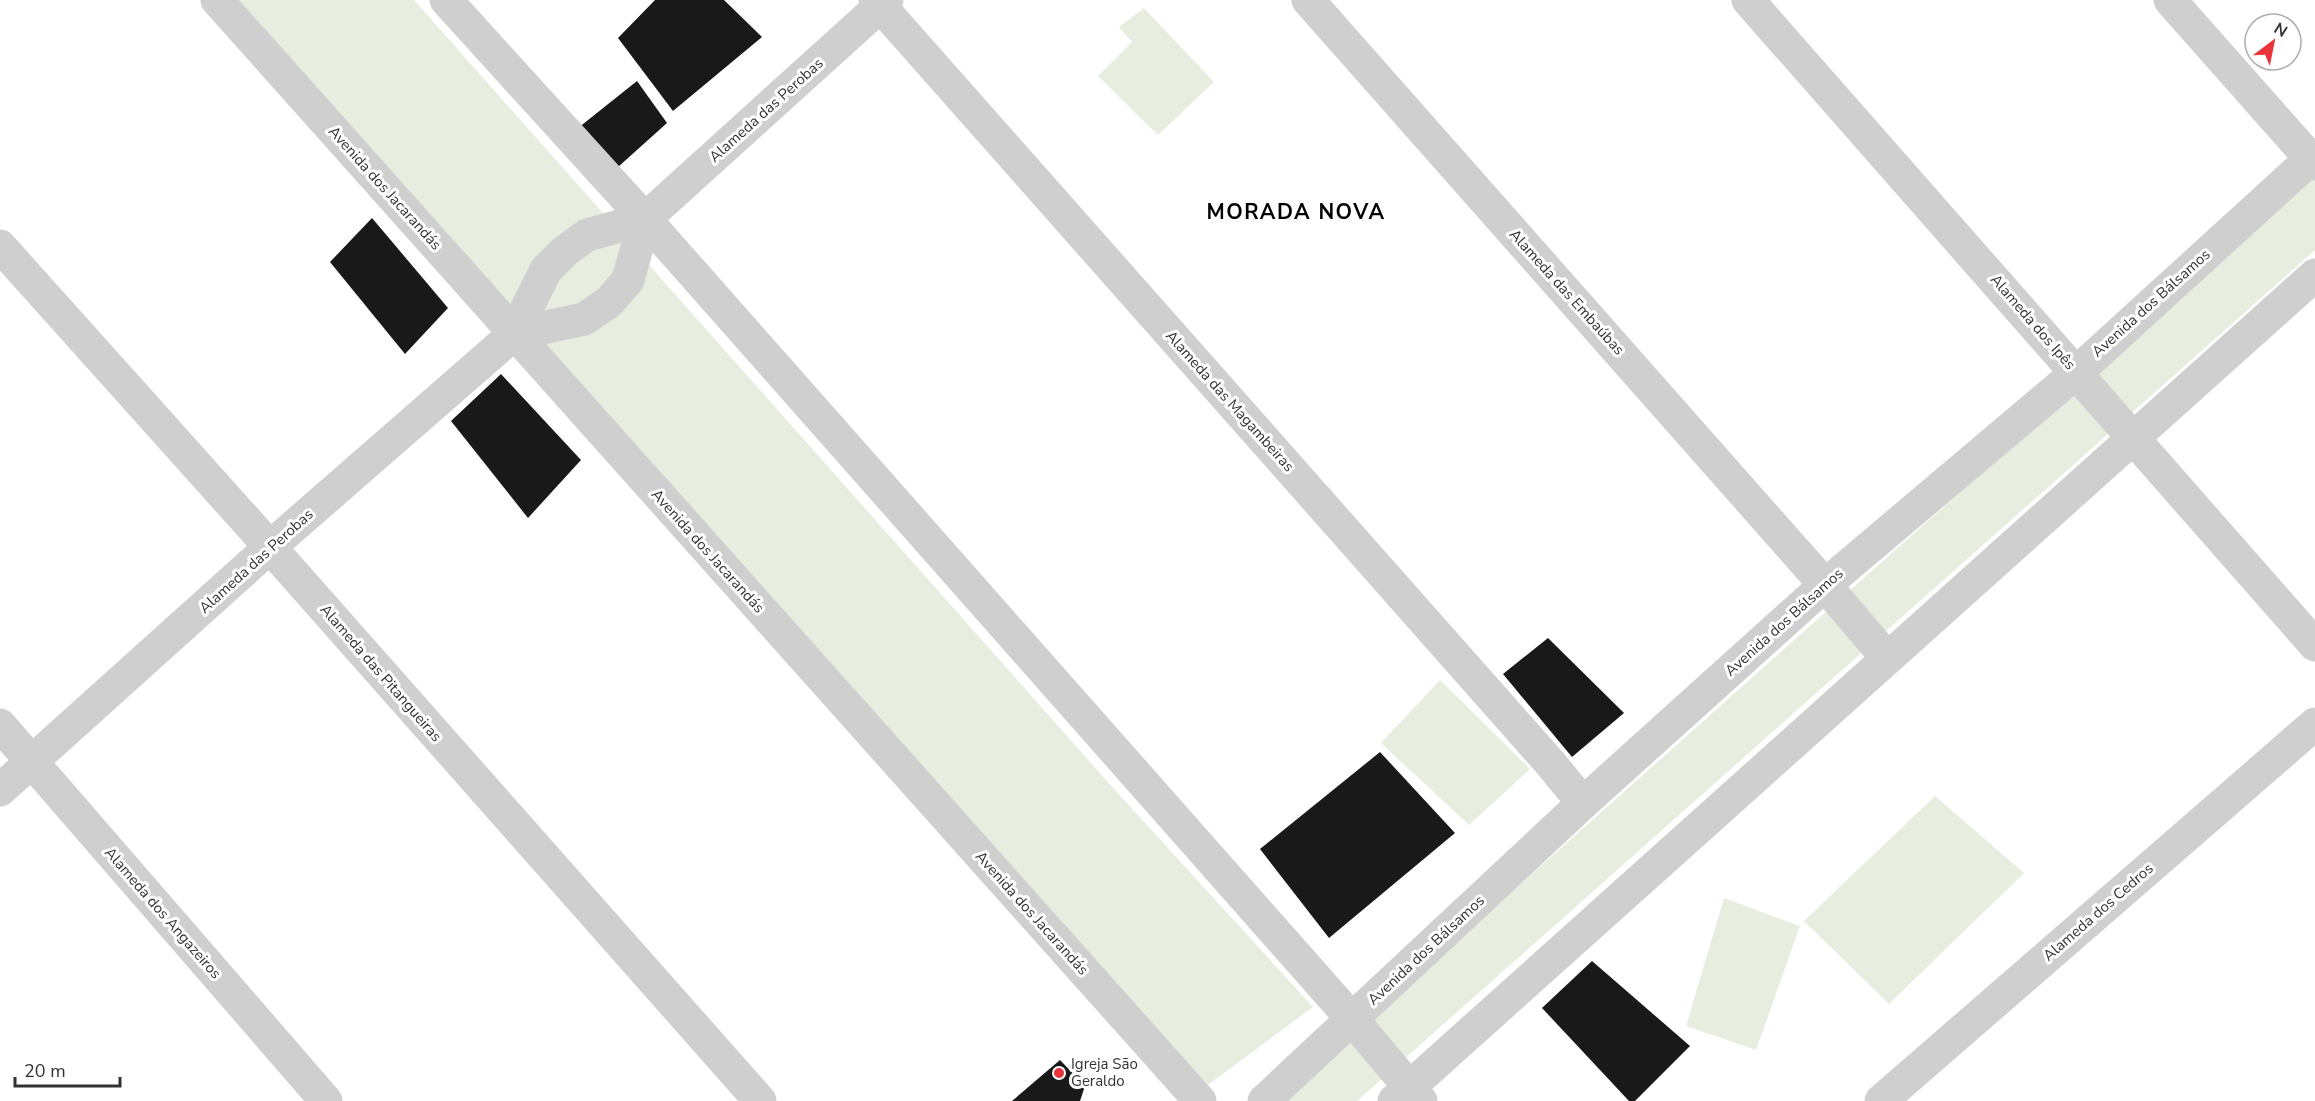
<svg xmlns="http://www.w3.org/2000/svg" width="2315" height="1101" font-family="'Nunito Sans',sans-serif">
<rect width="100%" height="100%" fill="#fff"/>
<g fill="#e7eee0">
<path d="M239,0H414L1114,789L1313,1007L1201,1090Z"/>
<path d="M1144,8L1214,82L1158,135L1098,76L1132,42L1119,27Z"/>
<path d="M2315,176V250L1357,1101H1277Z"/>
<path d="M1440,680L1530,769L1469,825L1381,743Z"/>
<path d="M1935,796L2024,873L1889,1004L1804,921Z"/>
<path d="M1724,898L1800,926L1756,1050L1686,1026Z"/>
</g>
<g fill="#191919">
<path d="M655,0H724L762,37L673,111L618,38Z"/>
<path d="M637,81L667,123L608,176L573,132Z"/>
<path d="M372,218L448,308L405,354L330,262Z"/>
<path d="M501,374L581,460L528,518L451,421Z"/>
<path d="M1548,638L1624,713L1572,757L1503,674Z"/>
<path d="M1380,752L1455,833L1329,938L1260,849Z"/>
<path d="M1592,961L1690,1046L1635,1101H1629L1542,1008Z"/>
<path d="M1060,1060L1085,1086L1080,1101H1012Z"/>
</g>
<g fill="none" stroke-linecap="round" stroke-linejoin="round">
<g stroke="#cfcfcf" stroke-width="33">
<path d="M217,0L1200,1101"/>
<path d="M446,0L645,219L1352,1019L1421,1101"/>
<path d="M875,0L1551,764L1583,803"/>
<path d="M1308,0L1825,585L1887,658"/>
<path d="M1748,0L2315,645"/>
<path d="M2170,0L2315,164"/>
<path d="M0,246L270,547L760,1101"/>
<path d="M514,334L584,319L609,302L628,280L645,219"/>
<path d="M0,725L326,1101"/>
<path d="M0,790L270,547L514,334L546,270L565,251L587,235L645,219L887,0"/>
<path d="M1264,1101L1583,803L1825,585L2077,372L2315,155"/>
<path d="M1394,1101L2315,275"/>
<path d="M1881,1101L2315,724"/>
</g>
</g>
<circle fill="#e8343a" stroke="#fff" stroke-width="2" cx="1059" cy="1073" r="6"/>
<g text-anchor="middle" stroke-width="6" stroke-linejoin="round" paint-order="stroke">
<g font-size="15" fill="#323232" stroke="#fff">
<text transform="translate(766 110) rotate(-42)" y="5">Alameda das Perobas</text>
<text transform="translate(385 188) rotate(48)" y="5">Avenida dos Jacarandás</text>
<text transform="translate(1567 292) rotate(48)" y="5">Alameda das Embaúbas</text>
<text transform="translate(2151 303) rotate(-42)" y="5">Avenida dos Bálsamos</text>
<text transform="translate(2033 322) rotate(49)" y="5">Alameda dos Ipês</text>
<text transform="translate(1230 401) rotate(48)" y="5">Alameda das Magambeiras</text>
<text transform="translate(708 551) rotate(48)" y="5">Avenida dos Jacarandás</text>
<text transform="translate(256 561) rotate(-42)" y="5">Alameda das Perobas</text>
<text transform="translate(1784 622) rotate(-42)" y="5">Avenida dos Bálsamos</text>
<text transform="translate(381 673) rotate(49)" y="5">Alameda das Pitangueiras</text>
<text transform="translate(2098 912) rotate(-41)" y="5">Alameda dos Cedros</text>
<text transform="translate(163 913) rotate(49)" y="5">Alameda dos Angazeiros</text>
<text transform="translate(1032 913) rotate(48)" y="5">Avenida dos Jacarandás</text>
<text transform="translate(1426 950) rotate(-43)" y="5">Avenida dos Bálsamos</text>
</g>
<g font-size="15" fill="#323232" stroke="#fff" text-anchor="start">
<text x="1071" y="1069">Igreja São<tspan x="1071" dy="17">Geraldo</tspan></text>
</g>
<g font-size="21" font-weight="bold" letter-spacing="1.5" fill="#000" stroke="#fff">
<text x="1296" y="219">MORADA NOVA</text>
</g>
</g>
<g transform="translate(2273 42) rotate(32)"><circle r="28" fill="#ffffff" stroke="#adadad" stroke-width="1.5"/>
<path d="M0-4.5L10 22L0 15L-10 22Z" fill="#e8343a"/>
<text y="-9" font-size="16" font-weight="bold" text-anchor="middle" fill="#323232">N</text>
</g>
<path d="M15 1077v9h105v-9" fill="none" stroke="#323232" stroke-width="3"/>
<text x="24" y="1077" font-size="18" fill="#323232" stroke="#ffffff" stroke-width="4.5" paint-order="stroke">20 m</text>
</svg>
